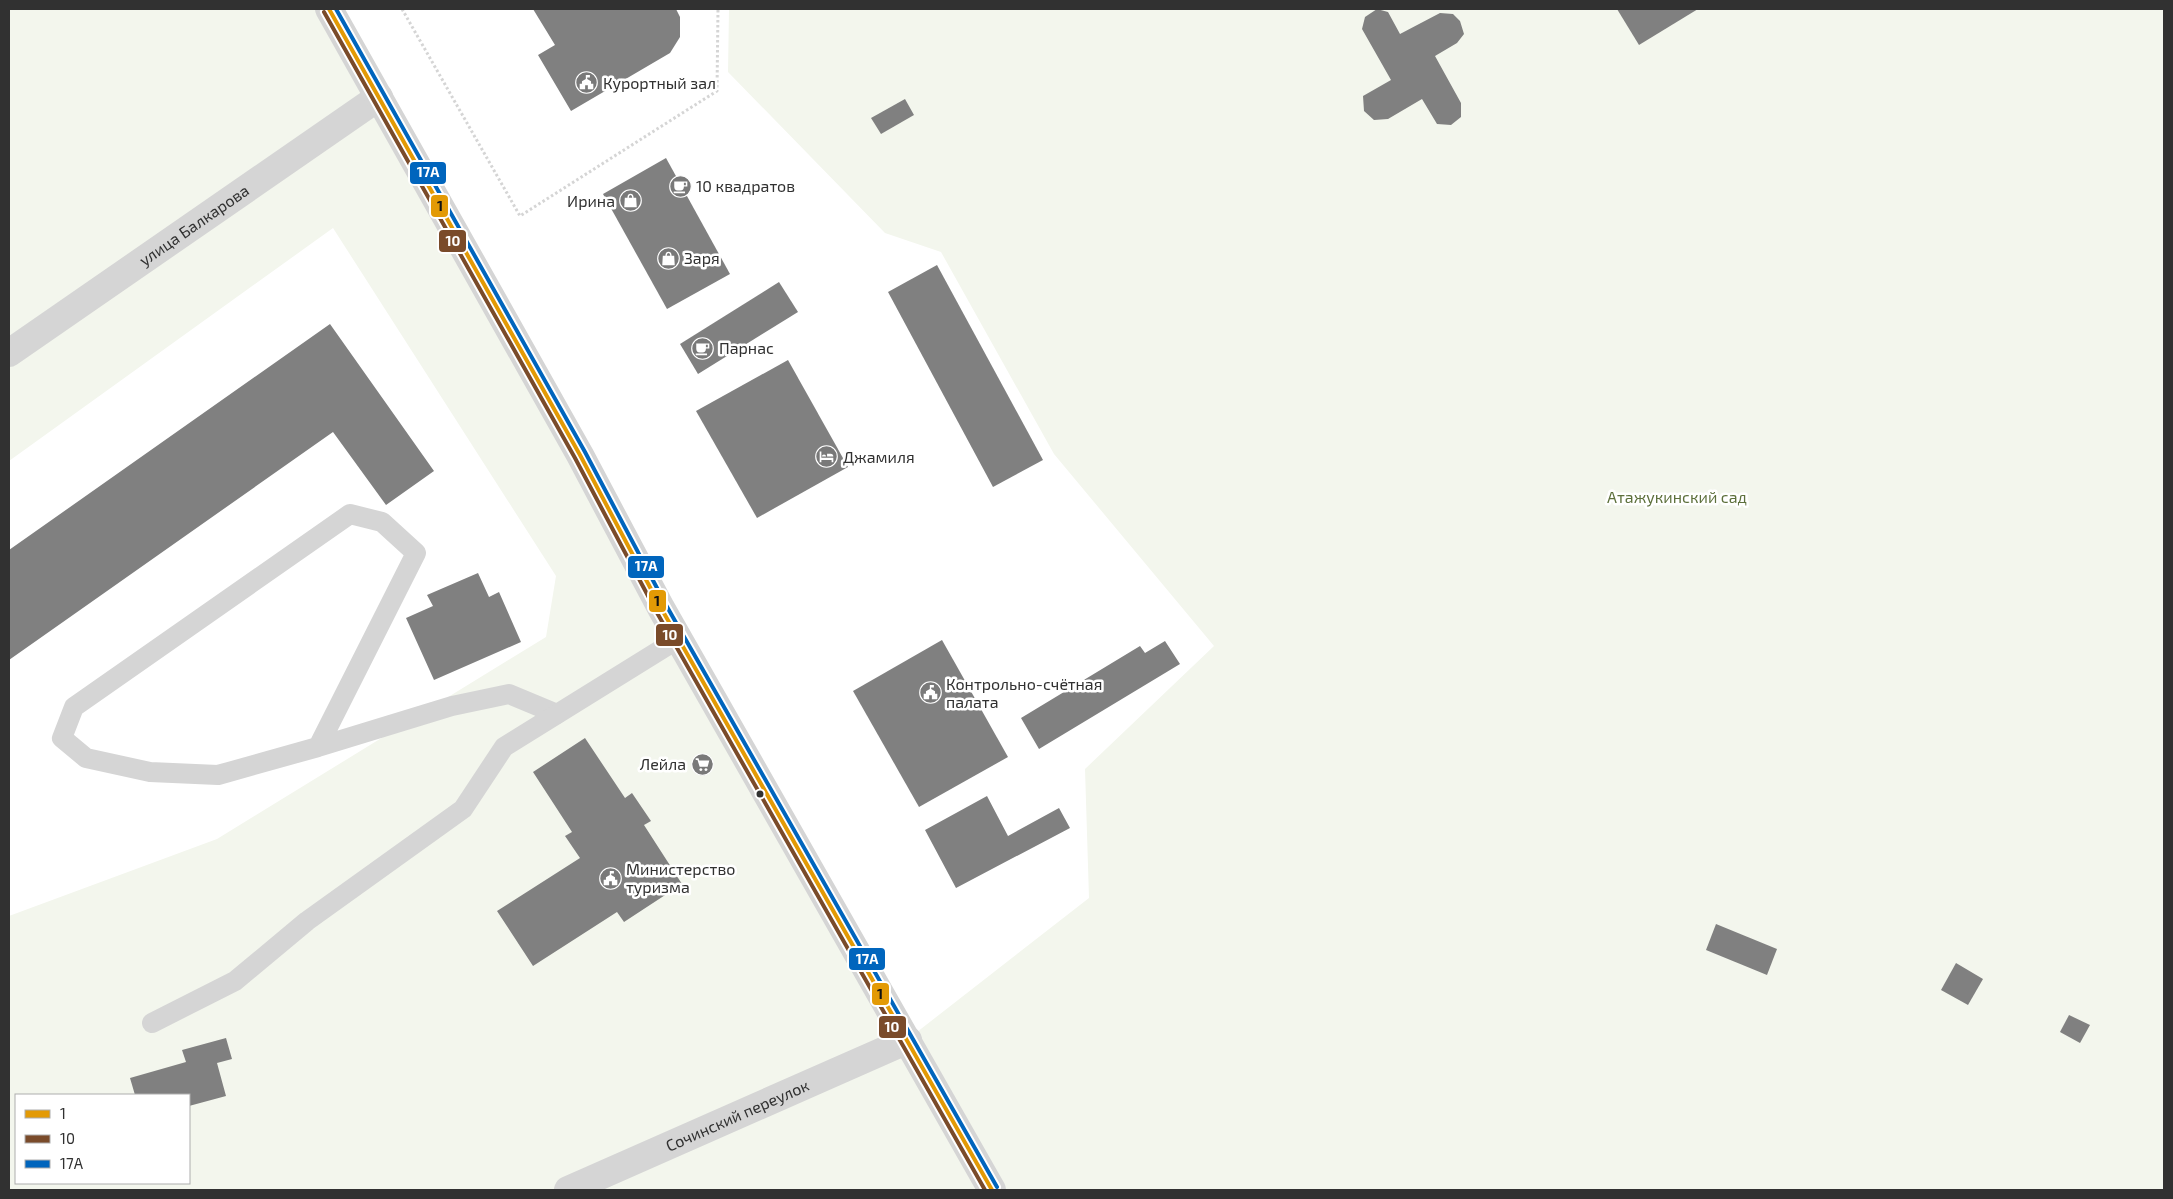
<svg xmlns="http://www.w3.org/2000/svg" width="2173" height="1199" font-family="'Exo 2',sans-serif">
<rect width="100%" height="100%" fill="#fff"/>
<path fill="#f3f6ed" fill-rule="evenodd" d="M9,9H329L908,1039L1089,898L1085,769L1214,646L1054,454L941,252L885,233L728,72L729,9H2164V1190H9V916L217,839L546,637L556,576L333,228L9,461ZM16,1095H189V1183H16Z"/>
<g fill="#808080">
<path d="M533,9H676L680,17V37L670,53L571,111L538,55L555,45Z"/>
<path d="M1377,9L1388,12L1400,34L1440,13L1453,14L1460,21L1464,34L1457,43L1435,56L1461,103V117L1451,125L1437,124L1422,99L1388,119L1374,120L1364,111L1363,96L1391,80L1362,29L1365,17Z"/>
<path d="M1617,9H1698L1639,45Z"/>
<path d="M905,99L914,115L881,134L871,118Z"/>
<path d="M666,158L730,274L667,309L603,194Z"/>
<path d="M937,265L1043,460L993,487L888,292Z"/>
<path d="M779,282L798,312L698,374L680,344Z"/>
<path d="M330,324L434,471L386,505L333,432L9,660V550Z"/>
<path d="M788,360L848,467L757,518L696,411Z"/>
<path d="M478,573L489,597L499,592L521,642L434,680L406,618L433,606L427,595Z"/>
<path d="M942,640L1008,757L919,807L853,691Z"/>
<path d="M1165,641L1180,664L1039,749L1021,718L1140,646L1145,653Z"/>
<path d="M585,738L625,798L632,793L651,821L644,825L682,884L624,922L617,912L533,966L497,911L580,858L565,836L572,832L533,772Z"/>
<path d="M987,796L1008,836L1059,808L1070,828L956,888L925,830Z"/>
<path d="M1716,924L1777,949L1767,975L1706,950Z"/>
<path d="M1956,963L1983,979L1968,1005L1941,990Z"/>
<path d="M2069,1015L2090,1025L2080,1043L2060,1032Z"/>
<path d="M226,1038L232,1059L217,1063L226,1096L189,1106V1095H135L130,1078L186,1062L182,1050Z"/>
</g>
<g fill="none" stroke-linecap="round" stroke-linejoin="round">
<path stroke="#d5d5d5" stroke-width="3" stroke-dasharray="2.5 2.5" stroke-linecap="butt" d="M402,9L520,216L717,91L718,9"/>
<g stroke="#d5d5d5" stroke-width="20">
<path d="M318,747L416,553L382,522L350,514L74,707L62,738L86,758L150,772L218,775L318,747L452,706L509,694L557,714"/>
<path d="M152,1023L235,981L307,921L463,809L504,747L678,639"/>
</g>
<g stroke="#d5d5d5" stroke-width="28">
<path id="s1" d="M9,353L379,97"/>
<path id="s2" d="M568,1190L908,1040"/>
</g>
<path stroke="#d5d5d5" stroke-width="28" d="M329,9L580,455L661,608L992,1190"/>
<defs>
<path id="bus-1" d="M329,9L580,455L661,608L992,1190"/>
<path id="bus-2" d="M324,12L575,458L656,611L985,1190"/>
<path id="bus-3" d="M336,9L585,452L666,605L997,1187"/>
</defs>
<use href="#bus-1" stroke="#fff" stroke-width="8"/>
<use href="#bus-2" stroke="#fff" stroke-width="8"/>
<use href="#bus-3" stroke="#fff" stroke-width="8"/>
<use href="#bus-1" stroke="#e39a05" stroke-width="4"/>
<use href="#bus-2" stroke="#7a4b2a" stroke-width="4"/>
<use href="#bus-3" stroke="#0065bd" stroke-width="4"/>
</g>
<defs>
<symbol id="civic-disc" viewBox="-11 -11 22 22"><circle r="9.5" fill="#797979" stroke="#fff"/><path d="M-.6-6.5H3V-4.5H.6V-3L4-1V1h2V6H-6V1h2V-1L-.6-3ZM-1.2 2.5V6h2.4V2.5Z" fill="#fff"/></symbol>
<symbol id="cafe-disc" viewBox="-11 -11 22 22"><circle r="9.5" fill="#797979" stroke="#fff"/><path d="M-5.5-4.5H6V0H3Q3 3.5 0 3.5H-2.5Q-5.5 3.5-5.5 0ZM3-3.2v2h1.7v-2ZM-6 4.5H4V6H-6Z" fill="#fff"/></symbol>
<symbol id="shop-disc" viewBox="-11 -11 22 22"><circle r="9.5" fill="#797979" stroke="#fff"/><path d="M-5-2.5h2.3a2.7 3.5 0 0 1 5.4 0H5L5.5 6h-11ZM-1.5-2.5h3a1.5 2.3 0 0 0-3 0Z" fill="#fff"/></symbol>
<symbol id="hotel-disc" viewBox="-11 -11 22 22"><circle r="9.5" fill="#797979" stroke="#fff"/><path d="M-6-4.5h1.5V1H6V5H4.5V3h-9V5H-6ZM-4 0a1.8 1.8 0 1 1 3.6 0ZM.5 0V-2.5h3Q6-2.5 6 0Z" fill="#fff"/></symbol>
<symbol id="supermarket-disc" viewBox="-11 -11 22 22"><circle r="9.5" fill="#797979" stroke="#fff"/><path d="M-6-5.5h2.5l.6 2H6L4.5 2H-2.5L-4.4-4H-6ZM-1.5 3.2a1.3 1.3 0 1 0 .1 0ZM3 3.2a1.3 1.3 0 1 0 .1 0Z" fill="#fff"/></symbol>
</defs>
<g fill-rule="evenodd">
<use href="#civic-disc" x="574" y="70" width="25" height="25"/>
<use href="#cafe-disc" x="668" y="174" width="25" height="25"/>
<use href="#shop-disc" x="618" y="188" width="25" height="25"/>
<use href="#shop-disc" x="656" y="246" width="25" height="25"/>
<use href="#cafe-disc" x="690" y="336" width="25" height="25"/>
<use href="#hotel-disc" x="814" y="444" width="25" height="25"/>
<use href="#civic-disc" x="918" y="680" width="25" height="25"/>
<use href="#supermarket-disc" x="690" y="752" width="25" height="25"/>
<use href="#civic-disc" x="598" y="866" width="25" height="25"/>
</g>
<circle fill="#313131" stroke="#fff" stroke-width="2" cx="760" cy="794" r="4.5"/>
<g text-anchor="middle" stroke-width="5" stroke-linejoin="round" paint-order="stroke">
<g font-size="16" fill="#313131" stroke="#fff" text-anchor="start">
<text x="603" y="89">Курортный зал</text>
<text x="696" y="192">10 квадратов</text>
<text x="615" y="207" text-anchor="end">Ирина</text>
<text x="684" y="264">Заря</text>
<text x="719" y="354">Парнас</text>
<text x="843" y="463">Джамиля</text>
<text x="946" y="690">Контрольно-счётная<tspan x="946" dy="18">палата</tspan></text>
<text x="686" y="770" text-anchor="end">Лейла</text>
<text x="626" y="875">Министерство<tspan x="626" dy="18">туризма</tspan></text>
</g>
<g font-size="16" fill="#313131" stroke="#fff">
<text dy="6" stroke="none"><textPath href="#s1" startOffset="225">улица Балкарова</textPath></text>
<text dy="6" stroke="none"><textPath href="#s2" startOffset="185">Сочинский переулок</textPath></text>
</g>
<g font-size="16" fill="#5d703c" stroke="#fff">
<text x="1677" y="503">Атажукинский сад</text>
</g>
</g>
<g stroke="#fff" stroke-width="2">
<rect x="409" y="161" width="38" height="24" rx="5" fill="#0065bd"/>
<rect x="430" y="194" width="19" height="24" rx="5" fill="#e39a05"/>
<rect x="438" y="229" width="29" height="24" rx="5" fill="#7a4b2a"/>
<rect x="627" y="555" width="38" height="24" rx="5" fill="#0065bd"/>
<rect x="648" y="589" width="19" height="24" rx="5" fill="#e39a05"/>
<rect x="655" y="623" width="29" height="24" rx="5" fill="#7a4b2a"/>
<rect x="848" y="947" width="38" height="24" rx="5" fill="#0065bd"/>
<rect x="871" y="982" width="19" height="24" rx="5" fill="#e39a05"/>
<rect x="878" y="1015" width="29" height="24" rx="5" fill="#7a4b2a"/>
</g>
<g font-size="14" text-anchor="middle" font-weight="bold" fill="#fff">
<text x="428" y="177">17А</text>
<text x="453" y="246">10</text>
<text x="646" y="571">17А</text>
<text x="670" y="640">10</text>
<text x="867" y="964">17А</text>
<text x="892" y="1032">10</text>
</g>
<g font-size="14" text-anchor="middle" font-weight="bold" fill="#111">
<text x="440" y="211">1</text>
<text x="657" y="606">1</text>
<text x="880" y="999">1</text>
</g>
<rect width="2173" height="1199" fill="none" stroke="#313131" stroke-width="20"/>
<rect x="15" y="1094" width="175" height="90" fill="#ffffff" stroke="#adadad"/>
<rect x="25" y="1110" width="25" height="8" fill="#e39a05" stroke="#adadad"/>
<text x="60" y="1119" font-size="15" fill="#313131">1</text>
<rect x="25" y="1135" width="25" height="8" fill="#7a4b2a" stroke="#adadad"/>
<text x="60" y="1144" font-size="15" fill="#313131">10</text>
<rect x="25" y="1160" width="25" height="8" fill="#0065bd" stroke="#adadad"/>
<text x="60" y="1169" font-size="15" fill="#313131">17А</text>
</svg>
